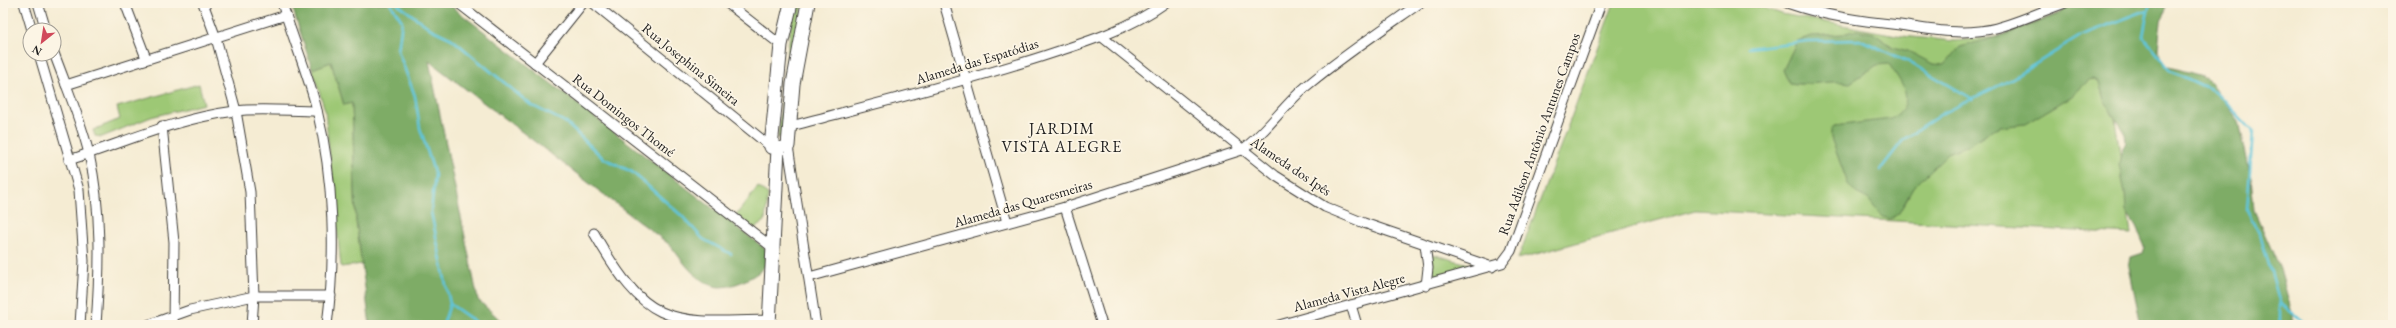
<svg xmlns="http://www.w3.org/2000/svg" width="2396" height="328" font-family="'EB Garamond',serif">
<rect width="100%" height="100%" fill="#fcf5e5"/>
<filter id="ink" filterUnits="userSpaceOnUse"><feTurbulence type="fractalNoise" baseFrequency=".025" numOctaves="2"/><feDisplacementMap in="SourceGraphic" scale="8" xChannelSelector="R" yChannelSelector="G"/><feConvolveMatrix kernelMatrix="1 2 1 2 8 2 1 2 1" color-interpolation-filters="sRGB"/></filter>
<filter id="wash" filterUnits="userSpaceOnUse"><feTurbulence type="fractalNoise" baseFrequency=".012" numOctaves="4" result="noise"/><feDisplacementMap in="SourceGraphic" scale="16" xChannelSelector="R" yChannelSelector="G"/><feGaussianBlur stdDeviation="0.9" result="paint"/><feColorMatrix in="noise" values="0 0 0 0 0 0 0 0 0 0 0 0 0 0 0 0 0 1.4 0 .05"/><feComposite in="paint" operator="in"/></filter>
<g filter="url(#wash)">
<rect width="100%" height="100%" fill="#f5ecd3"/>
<g fill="#9dc875" stroke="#5c7248">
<path d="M797,3H803L783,136L778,138L791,24Z"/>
<path d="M1614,3H1749L1782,14L1902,36L1954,41L1996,37L2087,3H2099L2131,234L1695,210L1518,259Z"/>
<path d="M331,62L344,105L352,102L356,221L362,264L341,267L325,110L312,69Z"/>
<path d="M199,84L204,104L151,117L102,137L95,136L93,130L120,119L117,107Z"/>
<path d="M758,187L768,194L765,221L755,228L750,226L736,215Z"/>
<path d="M1432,254L1468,264L1470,267L1433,278Z"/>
</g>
<g fill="#7eac66" stroke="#4d6441">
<path d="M291,3H447L768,251C768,255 769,260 767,263C761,276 727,291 714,286C694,280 682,260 670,245L429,61L478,300L506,325H370L356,221L352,103L344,105L331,62L312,69Z"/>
<path d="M2071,3H2167L2161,21L2158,49L2161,59L2166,66L2199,75L2209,81L2239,121L2251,178L2254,210L2280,269L2292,313V325H2141L2129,267L2131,257L2143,253L2145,247L2136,226L2126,211L2125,193L2119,165L2121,153L2126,142L2125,134L2105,103L2099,82L2094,79L2089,80L2072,96L2025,124L2000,127L1987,133L1971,144L1948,153L1913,188L1899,213L1891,219L1882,217L1868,199L1856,193L1848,184L1831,138V130L1834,126L1891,119C1918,102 1902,84 1889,64L1877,65L1850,83C1829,79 1810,87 1789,83L1783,70L1797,41L1811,36L1842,34L1858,30L1873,33L1893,47L1908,51L1933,64L1945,65L1960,47L2011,33L2055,16Z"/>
</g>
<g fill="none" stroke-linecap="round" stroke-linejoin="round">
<g stroke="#5fc6dd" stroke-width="2.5">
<path d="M390,3L402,21L398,51L415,96L420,128L435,175L431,212L450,304L443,325"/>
<path d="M396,3L431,29L452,39L531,105L565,122L603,158L632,172L682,216L703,239L731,254"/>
<path d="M2152,3L2148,10L2143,36L2171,71L2216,92L2253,131L2247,210L2261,237L2280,303V325"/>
<path d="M1748,48L1808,41L1861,40L1907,61L1973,99"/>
<path d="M1880,170L1904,139L1943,113L2008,81L2082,35L2147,10"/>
<path d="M2280,303L2307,325"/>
<path d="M450,304L480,325"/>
</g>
</g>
</g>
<g filter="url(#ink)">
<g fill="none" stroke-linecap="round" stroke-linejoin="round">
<defs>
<g id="minor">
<path d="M24,3L32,30"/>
<path d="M38,3L46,30"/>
<path d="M125,3L146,58"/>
<path d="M203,3L216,38L236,111L250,192L254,296L252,325"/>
<path d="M282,3C293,39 308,74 317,110C334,179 336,255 327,325"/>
<path d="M458,3L773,248"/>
<path d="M593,3L771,147L788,146L816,325"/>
<path d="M727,3L781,45"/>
<path d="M944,3L1007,222"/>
<path d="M1787,3C1824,16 1861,21 1900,25C1931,30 1965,36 1996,28C2020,22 2042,11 2065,3"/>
<path d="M1102,37L1276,176L1325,207L1364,223L1492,267"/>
<path d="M54,53C66,86 81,120 89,154C102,210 100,269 96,325"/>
<path d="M39,54L79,190L84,261L80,325"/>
<path d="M535,63L583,3"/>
<path d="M66,85L286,15"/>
<path d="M162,126L174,242L173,325"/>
<path d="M791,126C871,105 952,85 1031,60C1077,45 1125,32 1165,3"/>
<path d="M69,160C126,142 174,119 235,111C261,108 290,111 317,111"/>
<path d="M1065,207L1102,325"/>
<path d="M594,233C648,327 667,323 770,320"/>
<path d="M1425,244L1428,268L1426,286"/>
<path d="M809,277L1065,207L1242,150C1268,131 1284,104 1309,84C1344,55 1383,29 1420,3"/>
<path d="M1351,305L1357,325"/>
<path d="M148,325L190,310L254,296H331"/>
<path d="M1279,325L1502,263L1511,251L1601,3"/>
</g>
<g id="secondary">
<path d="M788,146L793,84L808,3"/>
<path d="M771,147L781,45L791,3"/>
<path d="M769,325L778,148"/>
</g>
</defs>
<use href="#minor" stroke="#3d3b37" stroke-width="11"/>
<use href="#secondary" stroke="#3d3b37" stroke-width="15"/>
<use href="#minor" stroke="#fff" stroke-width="9"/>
<use href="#secondary" stroke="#fff" stroke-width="13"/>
</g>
</g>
<g text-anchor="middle" stroke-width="3.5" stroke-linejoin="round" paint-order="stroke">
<g font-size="14" fill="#1c1c1c" stroke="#fcf5e5">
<text transform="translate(977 61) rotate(-17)" y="5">Alameda das Espatódias</text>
<text transform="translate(691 64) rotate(39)" y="5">Rua Josephina Simeira</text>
<text transform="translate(624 115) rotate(38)" y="5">Rua Domingos Thomé</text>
<text transform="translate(1539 134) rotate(-70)" y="5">Rua Adilson Antônio Antunes Campos</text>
<text transform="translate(1291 166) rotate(34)" y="5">Alameda dos Ipês</text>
<text transform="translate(1023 203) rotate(-16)" y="5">Alameda das Quaresmeiras</text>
<text transform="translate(1349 292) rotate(-15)" y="5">Alameda Vista Alegre</text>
</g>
<g font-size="16" letter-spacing="1" fill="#1c1c1c" stroke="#fcf5e5">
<text x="1062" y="134">JARDIM<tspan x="1062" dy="18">VISTA ALEGRE</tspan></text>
</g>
</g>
<rect width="2396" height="328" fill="none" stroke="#fcf5e5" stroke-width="16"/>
<g transform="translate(42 42) rotate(210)"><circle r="19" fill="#fcf5e5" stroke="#a29e95"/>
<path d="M0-3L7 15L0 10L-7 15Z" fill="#d1495b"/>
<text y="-6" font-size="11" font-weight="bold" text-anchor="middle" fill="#1c1c1c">N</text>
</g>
</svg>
